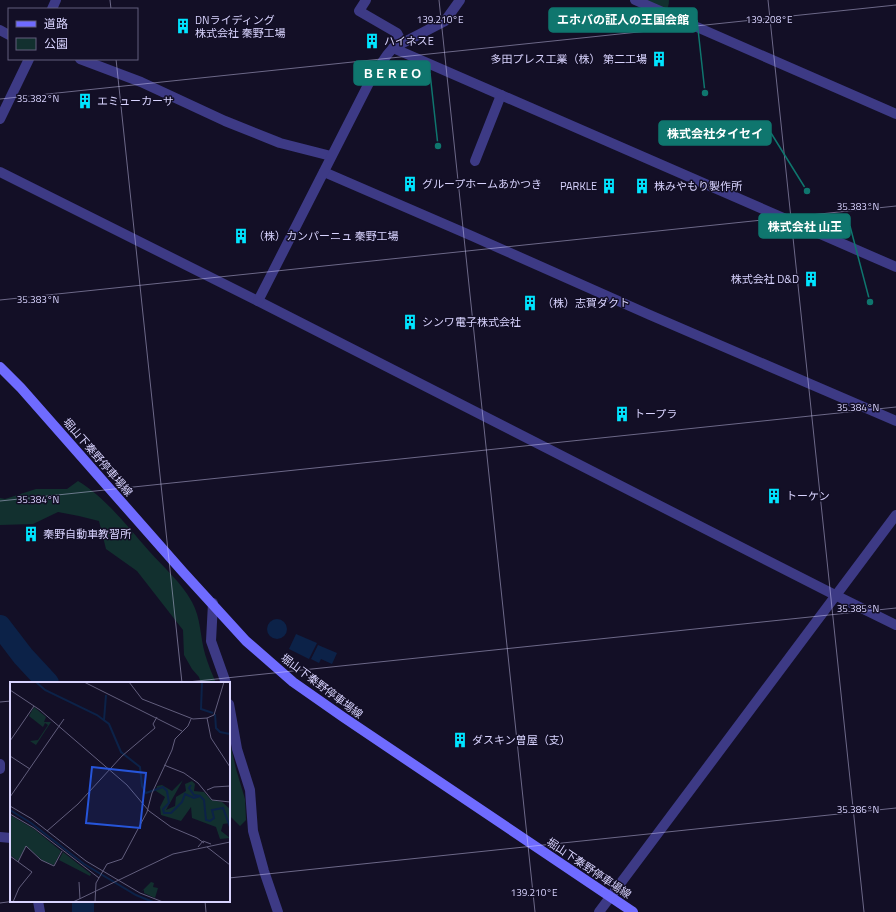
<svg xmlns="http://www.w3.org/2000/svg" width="896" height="912" font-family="'Titillium Web','Noto Sans JP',sans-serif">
<rect width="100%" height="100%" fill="#130f26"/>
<g fill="#12302f">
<path d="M640,0H669C669,5 668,8 665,12Z"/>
<path d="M78,481C106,498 127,526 149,551C164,568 181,582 192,602C201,618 200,637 205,654C208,664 212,674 216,683H201L199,677L192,669L184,655L183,630L137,571L106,549L99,521L79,516L58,512L33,524L0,525V498L5,499L36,489H67Z"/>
<path d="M229,738L236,769L245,799L246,820L240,826L229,815Z"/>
</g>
<g fill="#0c2248">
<circle cx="277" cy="629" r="10"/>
<path d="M296,634L317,643L309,659L289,649Z"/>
<path d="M318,645L337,653L332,664L321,659L319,663L311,659Z"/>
</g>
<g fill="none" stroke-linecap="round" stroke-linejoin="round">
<g stroke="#0c2248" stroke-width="22">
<path d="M0,626L23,656L48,683"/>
<path d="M83,912V901"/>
</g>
<g stroke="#3d3a85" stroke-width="10">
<path d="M366,0L359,11L397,33L402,43"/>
<path d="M635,0L896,114"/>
<path d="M0,30L9,35"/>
<path d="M393,48L896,267"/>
<path d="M80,59L141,82L225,121L280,143L331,156"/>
<path d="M475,161L501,95"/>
<path d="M0,172L258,301L835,595L896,625"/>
<path d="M324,172L472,236L650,315L896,421"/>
<path d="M258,301L372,77L387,55L393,48L445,21L460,0"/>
<path d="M213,603L211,641L226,683"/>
<path d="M229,704L237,749L250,790L253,831L264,871L278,912"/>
<path d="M0,764V769"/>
<path d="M0,837L11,838"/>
<path d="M38,901L40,912"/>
</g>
<g stroke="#3d3a85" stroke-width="10">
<path d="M52,9L56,0"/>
<path d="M0,119L29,59"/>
<path d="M599,912L896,515"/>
</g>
<path stroke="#6f6bff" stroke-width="10" d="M0,367L21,388L183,572L246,641L293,682L343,717L633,912"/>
</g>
<path fill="none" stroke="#d9d4ff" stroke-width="1" stroke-opacity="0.45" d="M110,0L111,9M439,0L535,912M768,0L864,912M116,59L182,683M0,99L896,5M0,300L896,206M0,501L896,407M178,683L896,608M0,702L11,701M229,878L896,808M205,901L206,912M0,903L15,901"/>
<defs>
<symbol id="building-bare" viewBox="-9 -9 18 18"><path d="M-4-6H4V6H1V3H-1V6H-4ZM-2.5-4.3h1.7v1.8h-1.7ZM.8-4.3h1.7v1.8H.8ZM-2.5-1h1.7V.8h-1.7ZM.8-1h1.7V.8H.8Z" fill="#00e5ff" stroke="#130f26" stroke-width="2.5" paint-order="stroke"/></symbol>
</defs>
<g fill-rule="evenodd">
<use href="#building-bare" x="172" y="15" width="22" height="22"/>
<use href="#building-bare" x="361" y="30" width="22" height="22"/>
<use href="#building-bare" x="648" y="48" width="22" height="22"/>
<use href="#building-bare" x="74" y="90" width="22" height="22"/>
<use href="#building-bare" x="399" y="173" width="22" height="22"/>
<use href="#building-bare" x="598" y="175" width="22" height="22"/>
<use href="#building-bare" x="631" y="175" width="22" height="22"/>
<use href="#building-bare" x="230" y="225" width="22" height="22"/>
<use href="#building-bare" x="800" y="268" width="22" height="22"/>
<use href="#building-bare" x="519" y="292" width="22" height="22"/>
<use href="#building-bare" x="399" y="311" width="22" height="22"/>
<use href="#building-bare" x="611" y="403" width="22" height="22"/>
<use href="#building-bare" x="763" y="485" width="22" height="22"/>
<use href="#building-bare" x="20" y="523" width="22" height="22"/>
<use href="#building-bare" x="449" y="729" width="22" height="22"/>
</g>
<g text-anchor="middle" stroke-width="3" stroke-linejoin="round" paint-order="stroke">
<g font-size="11" fill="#d9d4ff" stroke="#130f26" text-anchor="start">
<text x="195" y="24">DNライディング<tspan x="195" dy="13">株式会社 秦野工場</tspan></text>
<text x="384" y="45">ハイネスE</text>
<text x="647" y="63" text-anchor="end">多田プレス工業（株） 第二工場</text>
<text x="97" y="105">エミューカーサ</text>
<text x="422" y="188">グループホームあかつき</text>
<text x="597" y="190" text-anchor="end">PARKLE</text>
<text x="654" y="190">株みやもり製作所</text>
<text x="253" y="240">（株）カンパーニュ 秦野工場</text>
<text x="799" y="283" text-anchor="end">株式会社 D&amp;D</text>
<text x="542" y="307">（株）志賀ダクト</text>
<text x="422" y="326">シンワ電子株式会社</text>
<text x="634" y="418">トープラ</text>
<text x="786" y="500">トーケン</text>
<text x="43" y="538">秦野自動車教習所</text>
<text x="472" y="744">ダスキン曽屋（支）</text>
</g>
<g font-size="11" fill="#d9d4ff" stroke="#130f26">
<text transform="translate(98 457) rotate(49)" y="4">堀山下秦野停車場線</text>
<text transform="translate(322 686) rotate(37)" y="4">堀山下秦野停車場線</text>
<text transform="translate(589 868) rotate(34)" y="4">堀山下秦野停車場線</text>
</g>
</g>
<g transform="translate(10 682)">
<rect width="220" height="220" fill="#130f26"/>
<path d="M24,25L36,35L34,40H41L26,63L20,59L28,58L38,43L35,41L33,45L19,34ZM173,98L156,128L165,124L166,115L176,109L175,102L182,99L185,102L184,109L194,110L201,118L212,120L220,127V141L213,142L211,149L220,156L210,157L206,145L182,136L181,125L171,139L151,133L150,125L155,115L146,109L147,104L152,103L162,109ZM0,133L24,147L51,169L44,183L33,179L16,164L8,179L0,173ZM53,170L81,192L80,194L49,178ZM141,200L144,201L143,205L148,206L145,216L134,211V208L131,210Z" fill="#12302f"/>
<path fill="none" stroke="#0c2248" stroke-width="2" d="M26,0L35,8L87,33L99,42L111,70L130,85L132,104L136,111L153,105L157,109L159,121L153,127L154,131H161L172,120L175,112L184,116L190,114L194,118L196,138L200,139L204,136L202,128L213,126L220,145M192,0L191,27L203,31M205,32L206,46L210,50L220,52M94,38L96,13M181,103L179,106L184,113L190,114M0,128L21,141L74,182L126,213L143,220"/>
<path fill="none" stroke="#625e7d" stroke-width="1" d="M74,0L172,49M119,0L132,17L183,37L197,36L204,33L214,0M0,8L30,28L117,103L139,129L161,145L187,156L194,161M197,36L201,56L220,85M0,59L24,24M0,74L20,87M154,83L174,91L188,101L202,118L220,120M197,108L204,105L220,104M0,115L54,37M0,124L22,137L76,179L130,211L153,220M0,132L24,146L89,196M37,149L68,122L112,74L145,46L143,42L147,35M188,165L193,159L201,162M197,165L220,183M0,174L22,190L9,206L3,220M8,180L16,164L31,178L44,184L52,169M69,200L70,217M63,220L163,172L220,160M85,220L86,201L97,182L112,177L137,130L142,111L162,68L165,57L178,44L181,37"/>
<path fill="#2655da" fill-opacity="0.15" stroke="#2655da" stroke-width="2" d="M82,85L136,91L130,146L76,141Z"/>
<rect width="220" height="220" fill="none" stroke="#d9d4ff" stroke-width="2"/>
</g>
<g font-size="10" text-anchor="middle" fill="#d9d4ff" stroke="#130f26" stroke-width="3" stroke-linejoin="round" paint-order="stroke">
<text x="440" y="23">139.210°E</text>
<text x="769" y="23">139.208°E</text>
<text x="38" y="102">35.382°N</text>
<text x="858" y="210">35.383°N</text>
<text x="38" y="303">35.383°N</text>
<text x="858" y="411">35.384°N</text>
<text x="38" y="503">35.384°N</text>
<text x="858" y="612">35.385°N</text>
<text x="858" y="813">35.386°N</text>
<text x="534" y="896">139.210°E</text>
</g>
<path fill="none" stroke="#0f766e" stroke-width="1.5" d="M705 93L697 20M438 146L430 73M807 191L771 133M870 302L850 226"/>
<g fill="#0f766e" stroke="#130f26" stroke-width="1.5">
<circle cx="705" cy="93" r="4"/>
<circle cx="438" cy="146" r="4"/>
<circle cx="807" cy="191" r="4"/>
<circle cx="870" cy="302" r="4"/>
</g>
<g fill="#0f766e" stroke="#0f766e" stroke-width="1.5">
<rect x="549" y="8" width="148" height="24" rx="4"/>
<rect x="354" y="61" width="76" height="24" rx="4"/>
<rect x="659" y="121" width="112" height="24" rx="4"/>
<rect x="759" y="214" width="91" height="24" rx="4"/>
</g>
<g font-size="12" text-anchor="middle" font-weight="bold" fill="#fff">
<text x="623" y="24">エホバの証人の王国会館</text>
<text x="392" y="78">ＢＥＲＥＯ</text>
<text x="715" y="138">株式会社タイセイ</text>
<text x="805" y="231">株式会社 山王</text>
</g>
<rect x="8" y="8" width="130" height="52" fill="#130f26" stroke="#625e7d"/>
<rect x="16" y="21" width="20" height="6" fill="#6f6bff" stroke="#625e7d"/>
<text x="44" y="28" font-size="12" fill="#d9d4ff">道路</text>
<rect x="16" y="38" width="20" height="12" fill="#12302f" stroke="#625e7d"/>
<text x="44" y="48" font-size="12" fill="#d9d4ff">公園</text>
</svg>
